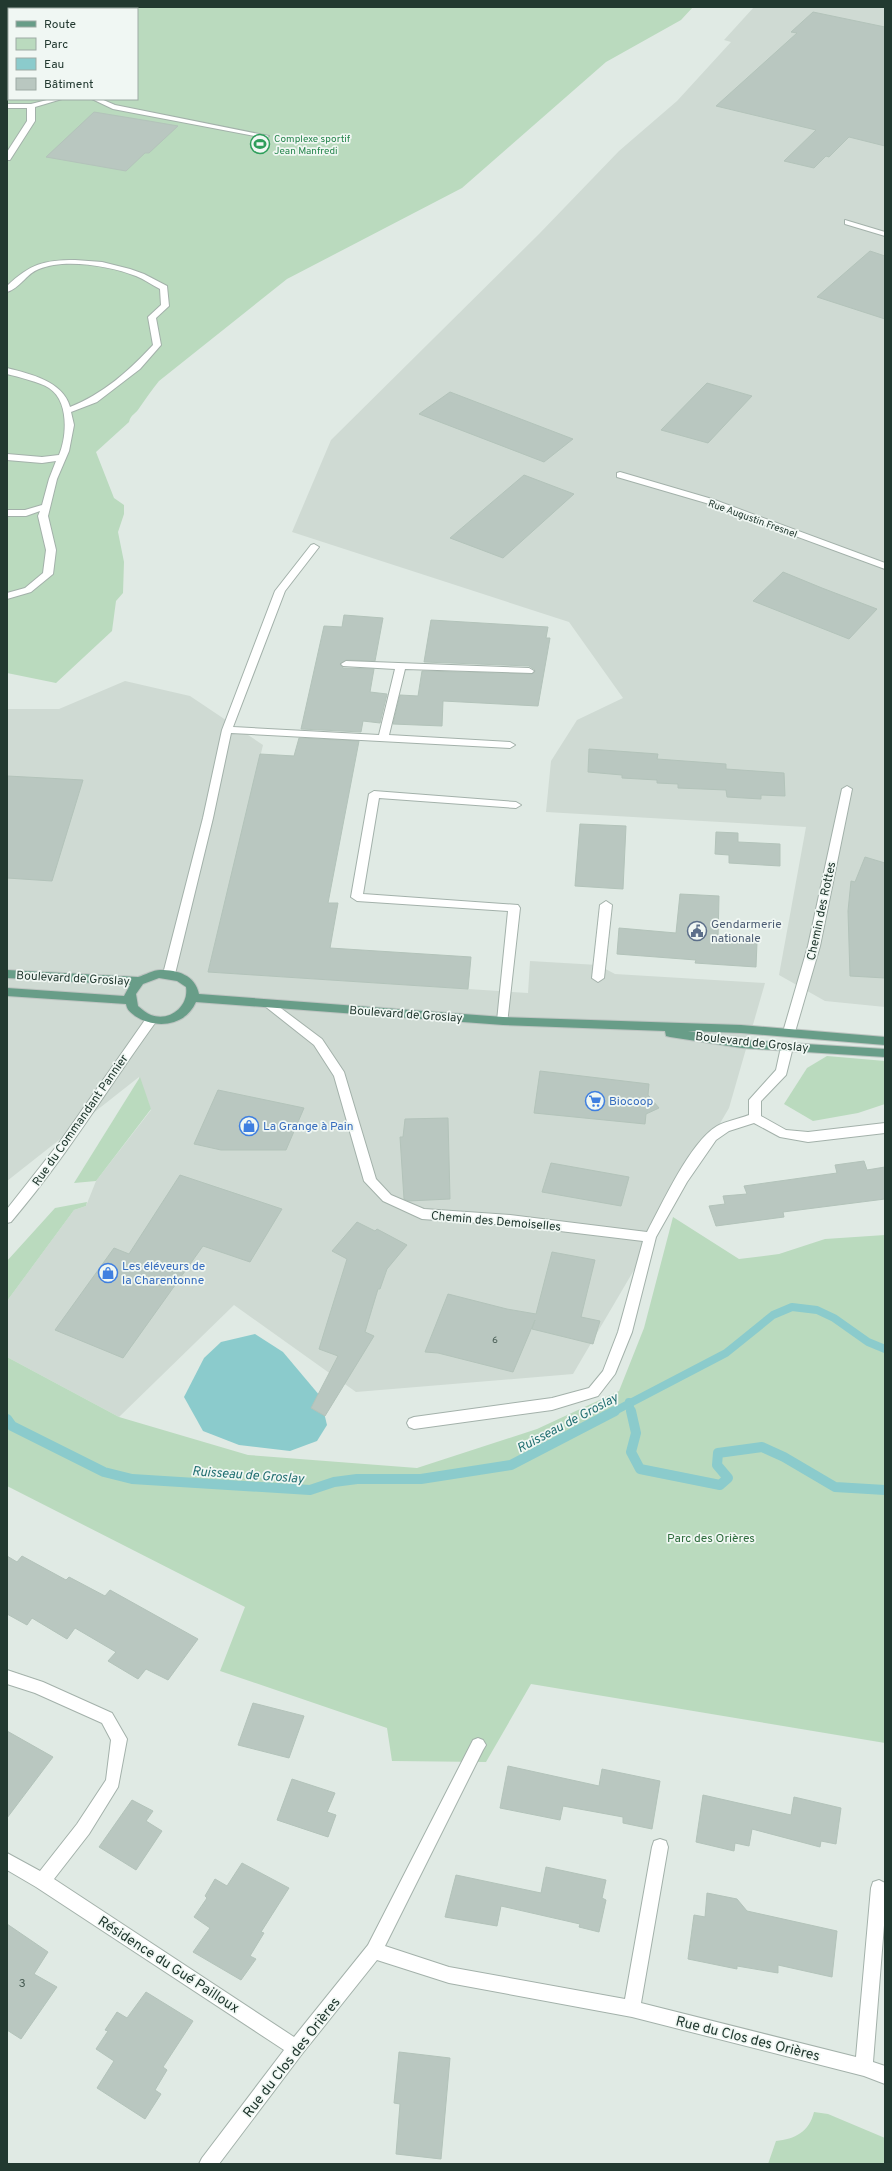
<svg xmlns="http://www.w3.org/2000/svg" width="892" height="2171" font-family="Overpass,sans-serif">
<rect width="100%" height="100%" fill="#e0eae4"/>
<g fill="#cfdad3">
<path d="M754,7H885V1007L825,1001L779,975L806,827L546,812L551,761L577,720L623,698L569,622L292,532L331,440L539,234L619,151L677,101L731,42L724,40Z"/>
<path d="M125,681L190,696L263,745L208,972L528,993L530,961L598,965L615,974L765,983L729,1108L573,1374L356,1392L234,1305L119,1417L7,1357V1301L74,1210L86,1206L96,1181L151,1110L139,1077L7,1181V709H59Z"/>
</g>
<g fill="#badabe" fill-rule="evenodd">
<path d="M7,7H693L681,20L606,62L462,188L287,279L159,381C152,390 146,398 140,407C136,414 131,414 129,422L96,452L114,498L124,505V514L118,532L124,562L123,593L116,601L112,631L56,683L7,673ZM9,9H137V99H9Z"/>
<path d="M827,1056L885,1061V1104L858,1113L813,1121L784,1104L807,1068Z"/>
<path d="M140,1077L151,1109L96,1181L74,1183Z"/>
<path d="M87,1202L86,1206L74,1210L7,1301V1261L55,1208Z"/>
<path d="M673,1217L739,1259L779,1254L825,1239L885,1235V1743L531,1684L486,1762L392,1761L387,1728L220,1671L245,1607L7,1486V1357L119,1417L248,1455L417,1468L537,1429L619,1391L644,1328Z"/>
<path d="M814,2112L828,2114L885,2138V2164H768L776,2141C795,2139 809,2132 814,2112Z"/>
</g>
<path fill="#8bcbcc" d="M255,1334L283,1352L320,1396L327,1425L317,1441L290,1451L239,1445L203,1431L184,1397L204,1358L221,1342Z"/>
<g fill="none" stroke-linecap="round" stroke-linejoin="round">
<g stroke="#8bcbcc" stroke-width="8">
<path d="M629,1402L631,1412"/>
<path d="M613,1412L726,1353L773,1315L792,1307L817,1310L834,1318L868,1342L885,1349"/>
</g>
<g stroke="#8bcbcc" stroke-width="10">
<path d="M631,1411L636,1433L631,1452L640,1469L720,1485L728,1478L717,1465L718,1453L762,1447L784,1457L835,1487L885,1490"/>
<path d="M7,1419L12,1426L104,1472L132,1479L310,1490L334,1482L357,1479H421L511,1465L615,1411"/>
</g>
</g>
<g fill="#b9c7c0" stroke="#b3c3ba">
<path d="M813,12L885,27V146L849,137L829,157L826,156L814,168L784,161L816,130L716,106L797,33L791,32Z"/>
<path d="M94,112L149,121L178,126L149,153H145L126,171L46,157Z"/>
<path d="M870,251L885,256V319L817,297Z"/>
<path d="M707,383L752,396L708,443L661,430Z"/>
<path d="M450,392L573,439L544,462L419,414Z"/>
<path d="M524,475L574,494L503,558L450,538Z"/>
<path d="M783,572L822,588L877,609L849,639L753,601Z"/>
<path d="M344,615L383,618L375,661L346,660L340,664L343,668L374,669L370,692L387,694L380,723L363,721L361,732L301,729L324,626L342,627Z"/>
<path d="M431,620L548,627L546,638H550L538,706L443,701L442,726L393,724L400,695L418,696L422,671L532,674L535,672V670L529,666L424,662Z"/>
<path d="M299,738L359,741L328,903H338L330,948L471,957L468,989L208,972L260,754L294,756Z"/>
<path d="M589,749L658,754L657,759L726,764V769L784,773L785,796L761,795V799L727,797L726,790L678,788V784L657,783V780L622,778V775L588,772Z"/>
<path d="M7,776L83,780L52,881L7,878Z"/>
<path d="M580,824L626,826L623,889L575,886Z"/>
<path d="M716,832L738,833V842L780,844V866L729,863V855L715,854Z"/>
<path d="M865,857L885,863V978L850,976L848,911L851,881L855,882Z"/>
<path d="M680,894L719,896L718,939L757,942L756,967L695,963L696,960L617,954L619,928L676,933Z"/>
<path d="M540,1071L649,1084L648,1095L659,1108L646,1114L645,1124L534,1113Z"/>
<path d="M218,1090L304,1108L286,1150H221L194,1144Z"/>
<path d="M448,1118L450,1199L408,1201L404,1199L400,1137H403L405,1119Z"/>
<path d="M864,1161L867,1170L885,1167V1199L783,1212L784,1217L716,1226L709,1206L725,1204L723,1196L747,1194L744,1186L837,1173L835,1165Z"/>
<path d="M551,1163L629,1177L621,1206L542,1192Z"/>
<path d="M180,1175L282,1209L250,1262L203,1246L123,1358L55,1330L114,1248L129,1254Z"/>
<path d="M357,1222L375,1231L377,1229L407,1245L387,1269L380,1289H378L365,1332L374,1336L325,1416L311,1408L338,1356L319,1349L347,1259L332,1251Z"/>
<path d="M552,1252L595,1260L581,1317L600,1321L593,1344L532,1329L535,1320L513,1372L438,1353L425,1352L448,1294L507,1309L536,1314Z"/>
<path d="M7,1556L17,1562L22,1556L66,1580L69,1577L105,1596L110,1590L198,1639L168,1680L146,1669L138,1679L108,1661L116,1652L75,1628L67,1639L32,1618L27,1625L7,1614Z"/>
<path d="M253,1703L304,1716L289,1758L238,1745Z"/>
<path d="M7,1731L53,1757L7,1818Z"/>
<path d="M508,1766L599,1786L602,1769L660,1781L652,1829L623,1823V1817L563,1806L560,1820L500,1808Z"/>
<path d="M292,1779L335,1793L327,1812L336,1815L328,1837L277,1820Z"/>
<path d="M703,1795L791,1815L794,1797L841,1808L836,1844L821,1841L820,1847L752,1829L749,1846L735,1843L734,1851L696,1842Z"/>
<path d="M132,1800L153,1811L146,1821L162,1831L136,1870L99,1847Z"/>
<path d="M242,1863L289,1888L261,1932L264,1933L250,1956L256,1959L241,1980L193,1952L210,1928L194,1917L207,1898L205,1896L215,1879L227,1886Z"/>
<path d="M546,1867L606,1880L602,1898L606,1900L599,1932L579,1927L580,1924L501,1906L497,1926L445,1917L456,1875L541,1893Z"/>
<path d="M707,1893L737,1899L747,1911L837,1931L832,1977L778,1965V1973L737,1966V1969L688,1959L694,1915L705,1917Z"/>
<path d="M7,1924L48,1952L34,1974L57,1987L21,2039L7,2030Z"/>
<path d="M146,1992L193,2021L163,2067L167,2070L155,2090L161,2094L145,2119L97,2088L114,2061L96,2049L108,2031L105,2030L117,2012L127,2018Z"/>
<path d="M399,2052L450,2058L441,2159L396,2154L400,2104L394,2103Z"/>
</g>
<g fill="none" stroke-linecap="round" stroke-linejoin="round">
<defs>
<g id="minor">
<path d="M114,7H121L119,9H112Z"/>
<rect x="7" y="61" width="2" height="4"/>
<path d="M51,99H62L35,107V121L10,160H7V152L27,121V108H7V104H31Z"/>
<path d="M92,99H101L115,105L269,136L265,138L113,109Z"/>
<path d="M845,220L885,232V236L845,224Z"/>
<path d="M75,260L102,262L130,269L144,274L167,286L169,306L156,318L161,345L140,369L97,402L71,412L74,425L69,451L57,479L48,516L56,550L53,574L31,592L7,599V593L25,588L43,573L46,550L38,516L40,511L26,516H7V510H25L42,505L49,479L56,461L42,463L7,460V454L42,457L59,455C67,436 69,401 49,388C40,382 18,377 7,374V368C30,374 63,381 70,407C103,394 129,371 153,345L148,317L161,305L160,289C152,285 144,279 136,276C110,266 65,258 39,269C27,273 19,289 7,292V286C30,264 44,260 75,260Z"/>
<path d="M620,472L712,499L885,563V569L706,503L617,477V473Z"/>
<path d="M314,544L319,547L285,591L233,727L379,735L395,669L343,666L341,664L346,661L529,668L534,671L532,673L405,669L389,735L510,742L515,745L510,748L231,733L213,818L175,974L169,978L165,977L163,974L203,818L222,730L275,591L311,545Z"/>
<path d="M847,786L852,789L820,946L795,1032L789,1036L783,1032L808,946L842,789Z"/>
<path d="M374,791L516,802L521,805L516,808L379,798L363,894L518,905L520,908L507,1024H499L497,1021L508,911L357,901L351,897L369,794Z"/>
<path d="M606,901L612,905L604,978L598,982L592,978L600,905Z"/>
<path d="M270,1000L322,1039L344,1072L376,1179L391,1195L424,1209L510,1215L647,1232C662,1204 690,1142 717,1126C726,1121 738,1119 749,1115V1100L776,1070L781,1047L787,1043L793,1047L786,1075L761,1101V1116L786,1130L808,1132L885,1123V1133L808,1142L780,1137L754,1123L729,1131L716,1140L687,1182L656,1237L632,1332L615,1374L598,1396L552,1410L414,1429L409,1427L407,1423L409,1419L414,1417L552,1398L589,1388L603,1371L618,1332L643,1241L510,1225L422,1219L383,1201L364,1181L334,1076L314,1045L266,1007L264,1004Z"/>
<path d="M151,1016L155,1017L157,1020L155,1023C107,1089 65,1159 11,1222L7,1223V1209L59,1143L147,1017Z"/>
<path d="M7,1670L43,1682L112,1713L127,1739L118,1787L89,1834L54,1879L294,2037L368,1945L473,1740L478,1738L483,1740L486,1745L483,1750L385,1946L449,1967L625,1999L652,1847L654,1841L660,1839L666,1841L668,1847L641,2003L856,2057L871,1888L873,1882L879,1880L885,1883V1913L873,2062L885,2066V2084L864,2076L632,2017L449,1983L377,1960L302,2054L219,2164H199L202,2158L284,2050L36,1887L7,1870V1853L40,1871L77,1824L106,1780L111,1740L102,1723L35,1693L7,1684Z"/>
</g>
<path id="major" d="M7,970L138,977C145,975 153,970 160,970C178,970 195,975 199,994L503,1017L741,1025L885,1037V1045L741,1033L688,1031L742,1040L885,1049V1057L742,1048L670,1037L666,1036L665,1031L503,1025L196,1002C185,1027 155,1029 135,1016C130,1012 127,1010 126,1004L7,996V988L124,996L130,985L7,978ZM159,978L177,981L186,987C189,1006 170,1022 151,1015C146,1013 142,1009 138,1006L136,994L143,984Z"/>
</defs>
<use href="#minor" stroke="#a3b1aa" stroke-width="2"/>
<use href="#major" stroke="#bdc4c1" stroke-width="2"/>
<use href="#minor" fill="#fff" fill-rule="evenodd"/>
<use href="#major" fill="#689d88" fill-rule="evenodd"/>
</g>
<defs>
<symbol id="stadium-ring" viewBox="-11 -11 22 22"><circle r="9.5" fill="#f0f7f3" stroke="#2e9e5b" stroke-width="1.5"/><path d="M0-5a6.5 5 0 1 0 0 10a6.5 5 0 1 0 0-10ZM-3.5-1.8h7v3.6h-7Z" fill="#2e9e5b"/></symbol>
<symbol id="civic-ring" viewBox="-11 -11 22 22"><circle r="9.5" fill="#f0f7f3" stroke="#5c6f8a" stroke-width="1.5"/><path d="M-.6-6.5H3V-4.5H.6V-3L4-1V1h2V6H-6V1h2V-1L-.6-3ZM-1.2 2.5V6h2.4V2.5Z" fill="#5c6f8a"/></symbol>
<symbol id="supermarket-ring" viewBox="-11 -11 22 22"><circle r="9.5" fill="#f0f7f3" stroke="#3f7fe0" stroke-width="1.5"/><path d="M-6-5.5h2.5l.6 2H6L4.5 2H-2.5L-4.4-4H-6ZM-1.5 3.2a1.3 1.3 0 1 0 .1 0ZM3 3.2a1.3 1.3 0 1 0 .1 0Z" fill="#3f7fe0"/></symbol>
<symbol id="shop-ring" viewBox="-11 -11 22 22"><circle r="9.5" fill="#f0f7f3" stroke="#3f7fe0" stroke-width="1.5"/><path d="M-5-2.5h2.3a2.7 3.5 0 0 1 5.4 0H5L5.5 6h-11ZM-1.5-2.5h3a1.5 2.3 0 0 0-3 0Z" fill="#3f7fe0"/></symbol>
</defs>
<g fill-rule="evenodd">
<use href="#stadium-ring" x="249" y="133" width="22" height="22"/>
<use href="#civic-ring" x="686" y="920" width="22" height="22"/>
<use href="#supermarket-ring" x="584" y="1090" width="22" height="22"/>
<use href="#shop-ring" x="238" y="1115" width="22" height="22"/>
<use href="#shop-ring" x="97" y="1262" width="22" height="22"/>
</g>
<g text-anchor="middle" stroke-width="3.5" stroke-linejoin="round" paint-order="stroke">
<g font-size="10" fill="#27864d" stroke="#f0f7f3" text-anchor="start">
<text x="274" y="142">Complexe sportif<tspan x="274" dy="12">Jean Manfredi</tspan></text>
</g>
<g font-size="10" fill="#223930" stroke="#f0f7f3">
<text transform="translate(753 518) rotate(20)" y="4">Rue Augustin Fresnel</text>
</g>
<g font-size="10" fill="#485c54">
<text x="495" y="1343">6</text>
</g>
<g font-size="12" fill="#223930" stroke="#f0f7f3">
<text transform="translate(821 911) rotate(-78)" y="4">Chemin des Rottes</text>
<text transform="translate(73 978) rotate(3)" y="4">Boulevard de Groslay</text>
<text transform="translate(406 1014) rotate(4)" y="4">Boulevard de Groslay</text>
<text transform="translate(752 1042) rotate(6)" y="4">Boulevard de Groslay</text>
<text transform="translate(80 1120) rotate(-55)" y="4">Rue du Commandant Pannier</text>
<text transform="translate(496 1221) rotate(5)" y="4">Chemin des Demoiselles</text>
</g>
<g font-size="12" fill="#4e5e75" stroke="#f0f7f3" text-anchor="start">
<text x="711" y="928">Gendarmerie<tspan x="711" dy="14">nationale</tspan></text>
</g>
<g font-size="12" fill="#366cbe" stroke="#f0f7f3" text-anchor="start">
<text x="609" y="1105">Biocoop</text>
<text x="263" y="1130">La Grange à Pain</text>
<text x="122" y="1270">Les éléveurs de<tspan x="122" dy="14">la Charentonne</tspan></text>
</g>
<g font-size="12" fill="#2f6d3e" stroke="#f0f7f3">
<text x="711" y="1542">Parc des Orières</text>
</g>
<g font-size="12" fill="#485c54">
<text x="22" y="1987">3</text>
</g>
<g font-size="13" font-style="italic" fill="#216f71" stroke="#f0f7f3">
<text transform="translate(567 1422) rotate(-28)" y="5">Ruisseau de Groslay</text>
<text transform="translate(248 1474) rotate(4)" y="5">Ruisseau de Groslay</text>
</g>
<g font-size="14" fill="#223930" stroke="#f0f7f3">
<text transform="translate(169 1964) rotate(33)" y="5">Résidence du Gué Pailloux</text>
<text transform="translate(748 2038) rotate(14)" y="5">Rue du Clos des Orières</text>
<text transform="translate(291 2057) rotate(-52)" y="5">Rue du Clos des Orières</text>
</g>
</g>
<rect width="892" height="2171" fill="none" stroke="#223930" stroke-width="16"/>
<rect x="8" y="8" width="130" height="92" fill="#f0f7f3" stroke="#9eaba5"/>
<rect x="16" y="21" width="20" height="6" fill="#689d88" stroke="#9eaba5"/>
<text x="44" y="28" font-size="12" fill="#223930">Route</text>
<rect x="16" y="38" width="20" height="12" fill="#badabe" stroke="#9eaba5"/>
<text x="44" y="48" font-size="12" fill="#223930">Parc</text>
<rect x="16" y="58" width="20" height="12" fill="#8bcbcc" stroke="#9eaba5"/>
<text x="44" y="68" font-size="12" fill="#223930">Eau</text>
<rect x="16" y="78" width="20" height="12" fill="#b9c7c0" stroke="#9eaba5"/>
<text x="44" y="88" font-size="12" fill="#223930">Bâtiment</text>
</svg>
